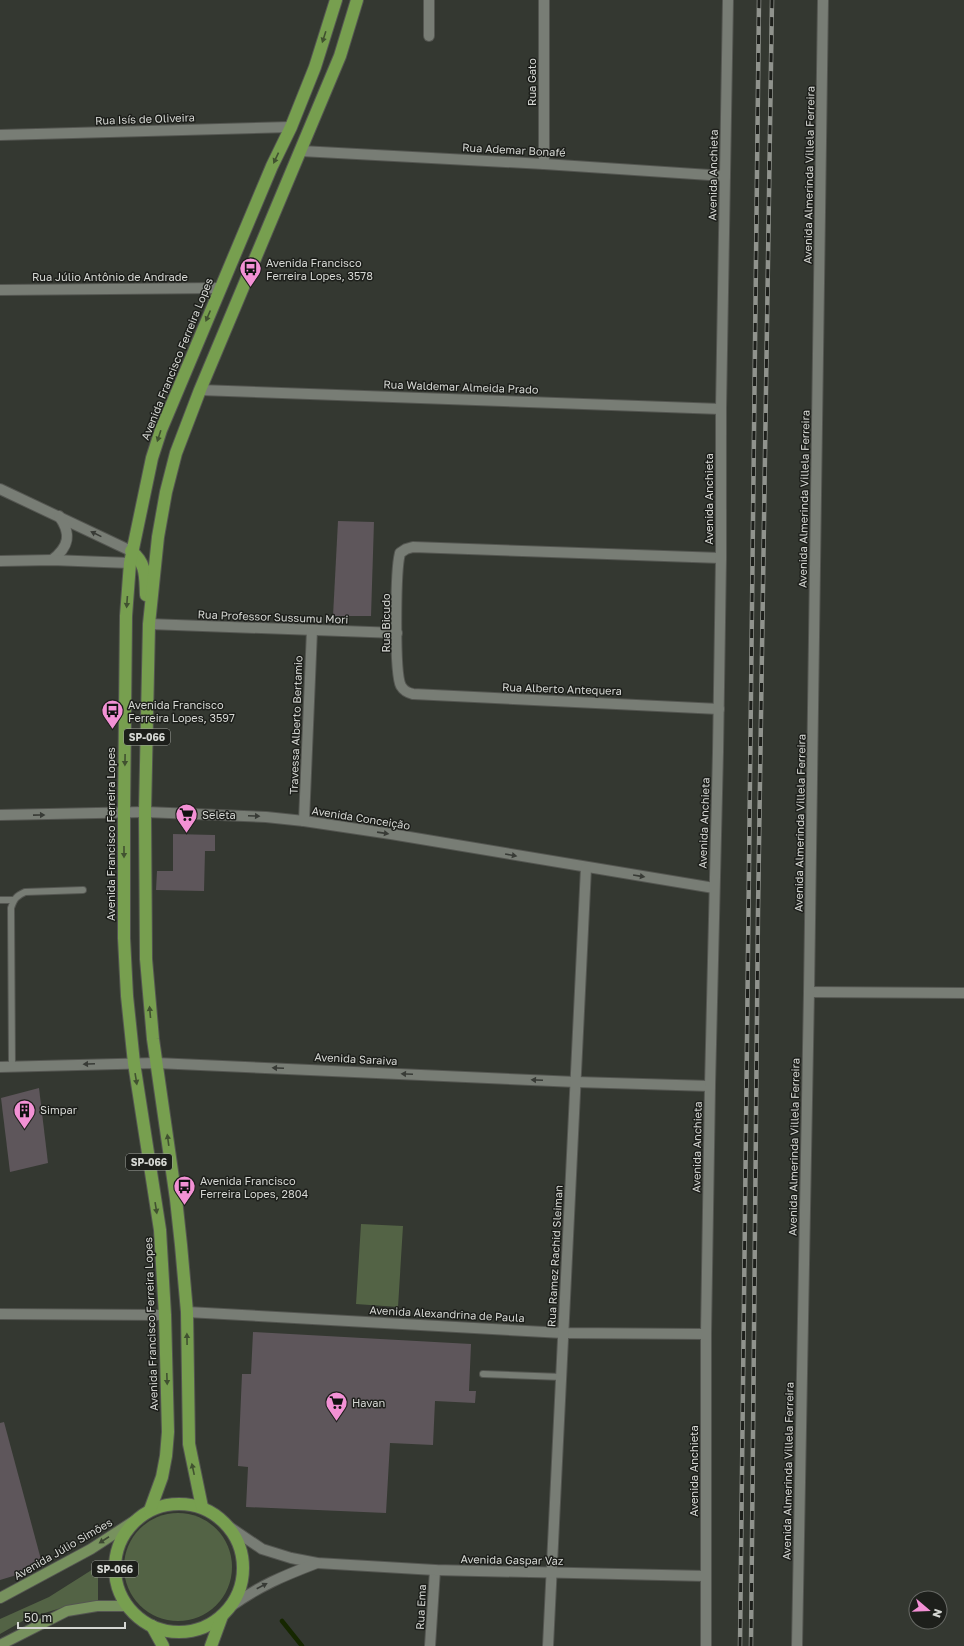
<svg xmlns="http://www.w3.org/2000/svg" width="964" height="1646" font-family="'Golos Text',sans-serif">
<rect width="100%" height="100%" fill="#343831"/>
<g fill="#536345">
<path d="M361,1224L403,1226L398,1307L356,1304Z"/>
<circle cx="178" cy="1567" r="54"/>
<path d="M98,1566V1601L71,1605L28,1618L0,1634V1619L49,1597Z"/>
</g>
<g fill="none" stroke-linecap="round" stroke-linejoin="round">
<path stroke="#162700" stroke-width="4.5" d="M282,1621L302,1646"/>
</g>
<g fill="#5e565b">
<path d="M338,521L374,522L371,616H333Z"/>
<path d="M173,834L215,835V851H205L204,891L156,890L157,871H173Z"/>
<path d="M39,1088L48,1163L10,1172L1,1098Z"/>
<path d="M253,1332L471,1344L469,1391H476L475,1403L435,1401L433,1445L390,1443L386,1513L246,1507L248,1467L238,1466L242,1374H251Z"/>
<path d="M4,1422L43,1567L0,1580V1423Z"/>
</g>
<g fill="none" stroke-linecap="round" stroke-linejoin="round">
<defs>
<g id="lane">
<path d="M0,900H13"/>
<path d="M12,1067L11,908C14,899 16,896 25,892L83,890"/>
<path d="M483,1374L562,1377"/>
</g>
<g id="street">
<path d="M544,0V164"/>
<path d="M429,36V0"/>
<path d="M0,135L291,127"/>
<path d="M301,151L544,164L725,176"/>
<path d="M0,290L220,288"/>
<path d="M200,390L721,409"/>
<path d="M0,489L131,551"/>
<path d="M52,560C69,547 72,534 59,516"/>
<path d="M0,561L52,560L130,563"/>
<path d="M149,624L397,633"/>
<path d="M719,709L413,694C408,693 404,691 401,686C394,673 396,576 399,558L400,553L406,549L413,547L721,558"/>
<path d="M145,812L266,817L304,821L391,834L714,888"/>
<path d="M304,821L312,630"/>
<path d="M809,992L964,993"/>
<path d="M0,1067L156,1063L576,1082L710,1086"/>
<path d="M187,1312L563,1333L706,1334"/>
<path d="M0,1314L165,1315"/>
<path d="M430,1646L435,1570"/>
<path d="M548,1646L586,868"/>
<path d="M797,1646L809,992L823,0"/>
</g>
<g id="secondary">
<path d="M0,815L145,812"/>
<path d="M228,1526L262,1549L291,1558L317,1563L435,1570L706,1576"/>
<path d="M230,1607C259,1586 283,1576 317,1563"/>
<path d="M706,1646V1334L710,1086L718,752L721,558V409L728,0"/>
</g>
<g id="primary">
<path d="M0,1598L91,1549L137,1519"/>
<path d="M0,1645L67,1611L97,1606H127"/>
</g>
<g id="highway">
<path d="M131,551C147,564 145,577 146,595"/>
<circle cx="179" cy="1568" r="64"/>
<path d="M202,1507L189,1444L187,1312L181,1245L176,1199L153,1039L146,959L145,812L149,624L158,537L166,492L176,453L200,390L340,56L357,0"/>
<path d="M150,1510L162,1477L166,1456L168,1432L165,1315L160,1230L134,1063L127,996L124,938V813L126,616L130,563L152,458L161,430L272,166L291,127L315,67L336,0"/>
<path d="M152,1626L163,1646"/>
<path d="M211,1646L222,1616"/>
</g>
</defs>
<use href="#lane" stroke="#545651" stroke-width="8"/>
<use href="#street" stroke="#545651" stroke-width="12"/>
<use href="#secondary" stroke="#545651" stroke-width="12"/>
<use href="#primary" stroke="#545651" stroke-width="12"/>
<use href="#highway" stroke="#545651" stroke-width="14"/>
<use href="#lane" stroke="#787d75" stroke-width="6"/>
<use href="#street" stroke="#787d75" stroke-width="10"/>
<use href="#secondary" stroke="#787d75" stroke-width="10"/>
<use href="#primary" stroke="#77915e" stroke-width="10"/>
<use href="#highway" stroke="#779f4f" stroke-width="12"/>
<defs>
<g id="rail">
<path d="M740,1646L759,0"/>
<path d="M751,1646L758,912L772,0"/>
</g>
</defs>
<use href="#rail" stroke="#90938d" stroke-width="4.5"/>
<use href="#rail" stroke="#1d1f1b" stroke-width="3" stroke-dasharray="9" stroke-linecap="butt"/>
</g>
<defs><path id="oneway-solid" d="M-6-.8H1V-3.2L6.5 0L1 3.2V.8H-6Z"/></defs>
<g fill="#415230">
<use href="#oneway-solid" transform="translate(324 37) rotate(108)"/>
<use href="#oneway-solid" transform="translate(276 158) rotate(115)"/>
<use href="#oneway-solid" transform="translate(208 316) rotate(113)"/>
<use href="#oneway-solid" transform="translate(159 436) rotate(108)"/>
<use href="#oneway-solid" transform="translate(127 602) rotate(94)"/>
<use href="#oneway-solid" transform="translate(125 760) rotate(91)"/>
<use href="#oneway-solid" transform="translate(124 852) rotate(90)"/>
<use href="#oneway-solid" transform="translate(150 1012) rotate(-95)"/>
<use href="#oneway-solid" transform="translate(136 1079) rotate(81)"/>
<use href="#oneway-solid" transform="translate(168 1140) rotate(-98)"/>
<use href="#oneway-solid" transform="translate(156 1208) rotate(81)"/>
<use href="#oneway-solid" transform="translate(187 1339) rotate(-91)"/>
<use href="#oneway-solid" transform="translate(167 1379) rotate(88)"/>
<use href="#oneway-solid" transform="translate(193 1469) rotate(-102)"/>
</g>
<g fill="#383b36">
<use href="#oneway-solid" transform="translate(96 534) rotate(-154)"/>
<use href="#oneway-solid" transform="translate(39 815) rotate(-1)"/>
<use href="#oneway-solid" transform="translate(254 816) rotate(2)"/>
<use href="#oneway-solid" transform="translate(383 833) rotate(8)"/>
<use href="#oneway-solid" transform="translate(511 855) rotate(10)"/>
<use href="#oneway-solid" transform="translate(639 876) rotate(9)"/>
<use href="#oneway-solid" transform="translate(89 1064) rotate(178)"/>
<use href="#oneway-solid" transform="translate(278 1068) rotate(-178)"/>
<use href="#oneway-solid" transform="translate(407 1074) rotate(-177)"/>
<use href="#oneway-solid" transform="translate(537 1080) rotate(-177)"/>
<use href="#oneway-solid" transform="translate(262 1586) rotate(-28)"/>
</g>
<use fill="#3c4732" href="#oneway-solid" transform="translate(104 1540) rotate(147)"/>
<defs>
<symbol id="bus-pin" viewBox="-11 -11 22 30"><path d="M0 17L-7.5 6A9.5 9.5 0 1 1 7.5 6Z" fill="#f391d5" stroke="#1d1f1b"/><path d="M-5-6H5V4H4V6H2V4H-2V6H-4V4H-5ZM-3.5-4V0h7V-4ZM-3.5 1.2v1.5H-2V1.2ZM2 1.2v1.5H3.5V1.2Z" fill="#111"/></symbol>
<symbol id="supermarket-pin" viewBox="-11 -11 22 30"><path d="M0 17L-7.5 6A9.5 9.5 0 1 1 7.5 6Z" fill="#f391d5" stroke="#1d1f1b"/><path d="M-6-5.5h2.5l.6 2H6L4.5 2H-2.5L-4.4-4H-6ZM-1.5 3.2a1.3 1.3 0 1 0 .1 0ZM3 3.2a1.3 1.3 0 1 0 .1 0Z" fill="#111"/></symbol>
<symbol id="building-pin" viewBox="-11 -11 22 30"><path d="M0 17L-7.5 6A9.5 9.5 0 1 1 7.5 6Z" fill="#f391d5" stroke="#1d1f1b"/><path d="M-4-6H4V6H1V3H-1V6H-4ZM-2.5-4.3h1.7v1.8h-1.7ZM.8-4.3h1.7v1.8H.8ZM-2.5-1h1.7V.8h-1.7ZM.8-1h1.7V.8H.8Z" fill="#111"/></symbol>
</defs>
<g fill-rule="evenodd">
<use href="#bus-pin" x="238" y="256" width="25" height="34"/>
<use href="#bus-pin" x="100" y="698" width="25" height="34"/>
<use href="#supermarket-pin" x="174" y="802" width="25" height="34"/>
<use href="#building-pin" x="12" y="1098" width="25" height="34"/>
<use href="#bus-pin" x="172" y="1174" width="25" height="34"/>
<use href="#supermarket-pin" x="324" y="1390" width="25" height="34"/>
</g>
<g text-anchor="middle" stroke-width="3" stroke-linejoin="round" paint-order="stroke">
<g fill="#1d1f1b" stroke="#9ea09c" stroke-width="1">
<rect x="124" y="729" width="46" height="16" rx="3"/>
<rect x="126" y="1154" width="46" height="16" rx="3"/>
<rect x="92" y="1561" width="46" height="16" rx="3"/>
</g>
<g font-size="10" font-weight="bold" fill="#d5d7d3">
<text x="147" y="741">SP-066</text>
<text x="149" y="1166">SP-066</text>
<text x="115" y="1573">SP-066</text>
</g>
<g font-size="11" fill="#d5d7d3" stroke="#1d1f1b">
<text transform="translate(532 82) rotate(-90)" y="4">Rua Gato</text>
<text transform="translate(145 119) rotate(-2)" y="4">Rua Isís de Oliveira</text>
<text transform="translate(514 150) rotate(3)" y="4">Rua Ademar Bonafé</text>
<text transform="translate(713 175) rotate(-89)" y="4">Avenida Anchieta</text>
<text transform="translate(809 175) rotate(-89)" y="4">Avenida Almerinda Villela Ferreira</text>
<text x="110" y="281">Rua Júlio Antônio de Andrade</text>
<text transform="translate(177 359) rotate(-68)" y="4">Avenida Francisco Ferreira Lopes</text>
<text transform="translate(461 387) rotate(2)" y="4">Rua Waldemar Almeida Prado</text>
<text transform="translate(709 499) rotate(-90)" y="4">Avenida Anchieta</text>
<text transform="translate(804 499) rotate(-89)" y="4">Avenida Almerinda Villela Ferreira</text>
<text transform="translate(273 617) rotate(2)" y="4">Rua Professor Sussumu Mori</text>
<text transform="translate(386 623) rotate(-90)" y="4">Rua Bicudo</text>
<text transform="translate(562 689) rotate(2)" y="4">Rua Alberto Antequera</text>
<text transform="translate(296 725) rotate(-88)" y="4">Travessa Alberto Bertamio</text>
<text transform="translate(361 818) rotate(9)" y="4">Avenida Conceição</text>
<text transform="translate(704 823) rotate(-88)" y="4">Avenida Anchieta</text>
<text transform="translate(800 823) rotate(-89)" y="4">Avenida Almerinda Villela Ferreira</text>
<text transform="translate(111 834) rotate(-90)" y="4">Avenida Francisco Ferreira Lopes</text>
<text transform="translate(356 1059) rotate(3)" y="4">Avenida Saraiva</text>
<text transform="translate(697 1147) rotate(-89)" y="4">Avenida Anchieta</text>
<text transform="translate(794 1147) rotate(-89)" y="4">Avenida Almerinda Villela Ferreira</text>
<text transform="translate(555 1256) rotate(-87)" y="4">Rua Ramez Rachid Sleiman</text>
<text transform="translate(447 1314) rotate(3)" y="4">Avenida Alexandrina de Paula</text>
<text transform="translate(151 1324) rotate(-92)" y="4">Avenida Francisco Ferreira Lopes</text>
<text transform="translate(694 1471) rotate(-90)" y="4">Avenida Anchieta</text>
<text transform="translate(788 1471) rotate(-89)" y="4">Avenida Almerinda Villela Ferreira</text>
<text transform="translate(63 1549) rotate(-30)" y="4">Avenida Júlio Simões</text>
<text transform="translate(512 1560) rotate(1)" y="4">Avenida Gaspar Vaz</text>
<text transform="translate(421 1607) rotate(-87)" y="4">Rua Ema</text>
</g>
<g font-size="11" fill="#d5d7d3" stroke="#1d1f1b" text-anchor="start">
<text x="266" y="267">Avenida Francisco<tspan x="266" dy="13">Ferreira Lopes, 3578</tspan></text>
<text x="128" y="709">Avenida Francisco<tspan x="128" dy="13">Ferreira Lopes, 3597</tspan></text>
<text x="202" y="819">Seleta</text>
<text x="40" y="1114">Simpar</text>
<text x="200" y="1185">Avenida Francisco<tspan x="200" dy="13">Ferreira Lopes, 2804</tspan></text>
<text x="352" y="1407">Havan</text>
</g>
</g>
<g transform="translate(928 1610) rotate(109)"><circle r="19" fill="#1d1f1b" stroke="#676965"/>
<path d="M0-3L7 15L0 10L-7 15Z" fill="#f391d5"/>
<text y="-6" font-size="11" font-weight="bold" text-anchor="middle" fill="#d5d7d3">N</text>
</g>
<path d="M18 1622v6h107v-6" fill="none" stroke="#d5d7d3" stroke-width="2"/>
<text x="24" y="1622" font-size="12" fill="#d5d7d3" stroke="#1d1f1b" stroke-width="3" paint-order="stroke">50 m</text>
</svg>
